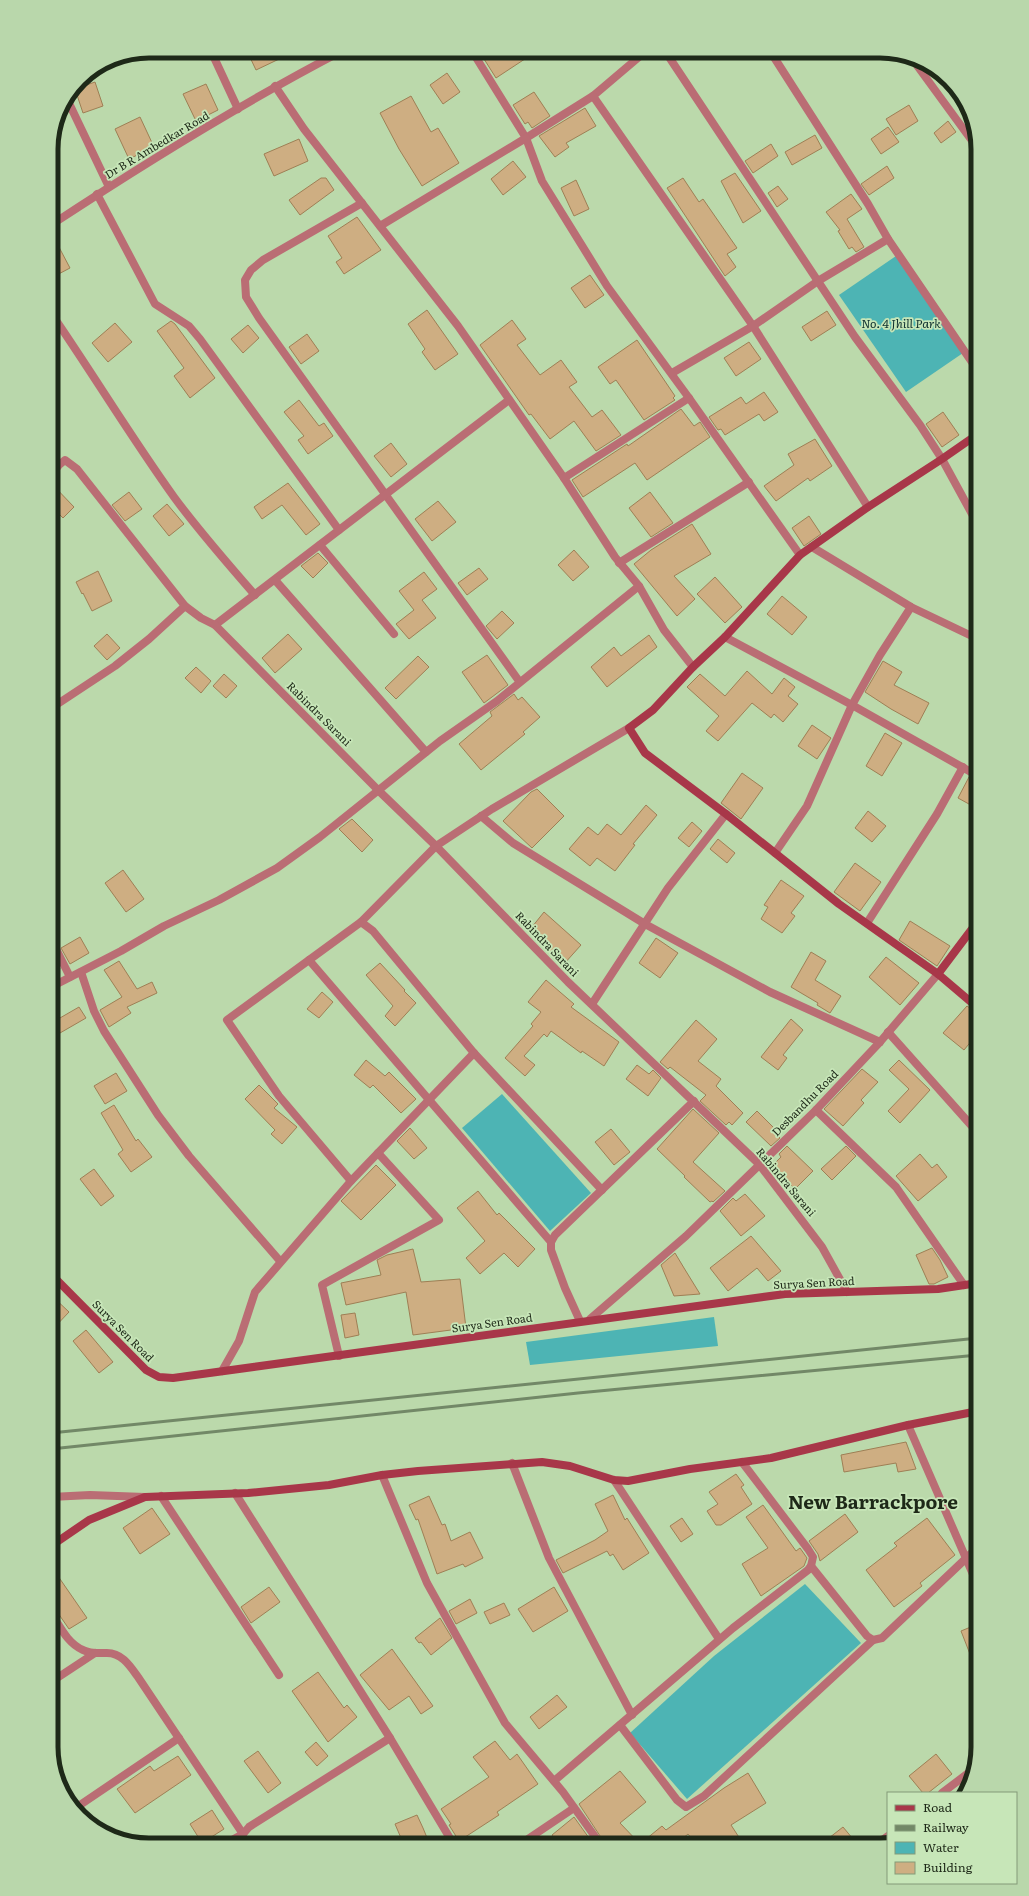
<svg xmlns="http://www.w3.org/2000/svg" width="1029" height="1896" font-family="Literata,serif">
<rect width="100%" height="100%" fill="#bbd9ab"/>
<g fill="#4db4b4">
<path d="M896,256L963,353L906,392L839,295Z"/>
<path d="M502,1094L591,1193L550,1231L462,1128Z"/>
<path d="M714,1317L718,1346L530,1365L526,1342Z"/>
<path d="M805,1584L861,1643L687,1799L630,1733L714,1656Z"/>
</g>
<g fill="#ceae82" stroke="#9e7f55">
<path d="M247,51H296L256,70Z"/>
<path d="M479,51H500L504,57L513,51H537L496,78Z"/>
<path d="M447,73L460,92L443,104L430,85Z"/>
<path d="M95,82L103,106L83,113L75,89Z"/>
<path d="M206,84L218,110L196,121L183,94Z"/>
<path d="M534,92L550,116L532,128L528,122L525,124L513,105Z"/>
<path d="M411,96L431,132L438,128L459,163L422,186L399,149L380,113Z"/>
<path d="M909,105L918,121L896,135L886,119Z"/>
<path d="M585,108L596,126L566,143L569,147L555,157L539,136Z"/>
<path d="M140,117L154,147L129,159L115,129Z"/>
<path d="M948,121L956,132L941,143L934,133Z"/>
<path d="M888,127L899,142L881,154L871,139Z"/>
<path d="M815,135L822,148L792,165L785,152Z"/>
<path d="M299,139L308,161L274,176L264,154Z"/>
<path d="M771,144L778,156L753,173L745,161Z"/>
<path d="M513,161L526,177L503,195L491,179Z"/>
<path d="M887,166L894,178L869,195L861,184Z"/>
<path d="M735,173L761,211L743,223L721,181Z"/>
<path d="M321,178H326L334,190L300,215L289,200Z"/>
<path d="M683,178L699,202L703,199L737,248L727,254L736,267L725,276L667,188Z"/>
<path d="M576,180L589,209L574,216L561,188Z"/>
<path d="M778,186L788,199L777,207L768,193Z"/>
<path d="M851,194L862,209L847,219L864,247L856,252L852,247L849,249L838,231L840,230L826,212Z"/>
<path d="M357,217L381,250L344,274L336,262L342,258L328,236Z"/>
<path d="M51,232L70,268L51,278Z"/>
<path d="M590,275L604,295L585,308L571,288Z"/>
<path d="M427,310L458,354L435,370L422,352L425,349L408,324Z"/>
<path d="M827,311L836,325L811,341L802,327Z"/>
<path d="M512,320L526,339L517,345L540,375L561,360L577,382L569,387L592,417L602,410L621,435L596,451L574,421L550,439L531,414L529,415L480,345Z"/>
<path d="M171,321L175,324L215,378L190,398L174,376L184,368L157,331Z"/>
<path d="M115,323L132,342L108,362L92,343Z"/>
<path d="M248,325L259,338L243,353L231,339Z"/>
<path d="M307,334L319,351L301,364L289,347Z"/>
<path d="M637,340L675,396L673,398L675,400L644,420L616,380L610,384L598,367Z"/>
<path d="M749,342L761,359L736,376L724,358Z"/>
<path d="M764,392L778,412L764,421L759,414L725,435L721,429L718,430L709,417L741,397L746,404Z"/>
<path d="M299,400L319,426L324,423L333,436L308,454L298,440L304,436L284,412Z"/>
<path d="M681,409L694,426L700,422L710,437L647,480L635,463L583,497L572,480L627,444L628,446Z"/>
<path d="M943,412L959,435L942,447L926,424Z"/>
<path d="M815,439L832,466L810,481L808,478L776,501L764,486L794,465L788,454Z"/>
<path d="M391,443L407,464L391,477L374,456Z"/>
<path d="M51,483L74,507L63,518L51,506Z"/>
<path d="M288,483L320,524L306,535L282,505L262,519L254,507Z"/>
<path d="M129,492L142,509L125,521L112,505Z"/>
<path d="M650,492L673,523L651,537L629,508Z"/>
<path d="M438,501L456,522L432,541L415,519Z"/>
<path d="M167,504L184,524L169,536L153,516Z"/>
<path d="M809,516L821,534L804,546L792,528Z"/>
<path d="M692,524L711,554L674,576L695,599L677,616L634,564L651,550Z"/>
<path d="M574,550L589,567L573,581L558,565Z"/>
<path d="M318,553L328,563L313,578L301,566Z"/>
<path d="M479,568L488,579L467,595L458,583Z"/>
<path d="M98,571L112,601L92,611L83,593L82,594L76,582Z"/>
<path d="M424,572L437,589L422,600L436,618L409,639L396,624L414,610L399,591Z"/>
<path d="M715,577L742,607L725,623L697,594Z"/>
<path d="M782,596L807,617L792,635L767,614Z"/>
<path d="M502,611L514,623L497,639L486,626Z"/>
<path d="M107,634L120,648L107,660L94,646Z"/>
<path d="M288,634L302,649L275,673L262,658Z"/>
<path d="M649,635L657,647L607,687L591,667L614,647L621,656Z"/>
<path d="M487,655L508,685L484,703L462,672Z"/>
<path d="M418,656L429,667L396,699L385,688Z"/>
<path d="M883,661L902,672L894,685L929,703L918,724L891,709L865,692Z"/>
<path d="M196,667L211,681L201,693L185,678Z"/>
<path d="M747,671L772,694L784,678L795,687L788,696L798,704L783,722L774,714L771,718L752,703L718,741L706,731L719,716L687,687L700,674L725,696Z"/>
<path d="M224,674L237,686L226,698L213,686Z"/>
<path d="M514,694L518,700L522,697L540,717L523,732L525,734L481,770L459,744L492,716L490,712Z"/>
<path d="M812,725L831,738L817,759L798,746Z"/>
<path d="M885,733L902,743L882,776L866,766Z"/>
<path d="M742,773L763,788L741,819L721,803Z"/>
<path d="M969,777L978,782V809L958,798Z"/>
<path d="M537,789L564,816L532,848L503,821L531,792Z"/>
<path d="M646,805L657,815L633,844L635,845L615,871L597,858L590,866L569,849L588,827L598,835L607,824L621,835Z"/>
<path d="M868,811L886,826L872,842L855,828Z"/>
<path d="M352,819L373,840L362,852L339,829Z"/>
<path d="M692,822L702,831L689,847L678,838Z"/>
<path d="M718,839L735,853L727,863L710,849Z"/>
<path d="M855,863L881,882L860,911L834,892Z"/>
<path d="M123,870L144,899L126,912L105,883Z"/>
<path d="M781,880L804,896L791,913L795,916L782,933L761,919L768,907L764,905Z"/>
<path d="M544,912L581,945L564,964L528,932Z"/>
<path d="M910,921L950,946L937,966L899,940Z"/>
<path d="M80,937L89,953L70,964L61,948Z"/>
<path d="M656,938L678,953L660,978L639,963Z"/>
<path d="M811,952L826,961L815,980L841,996L830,1013L817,1005L818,1003L791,987Z"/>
<path d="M52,953L60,969L51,973V954Z"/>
<path d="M886,957L919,983L900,1005L869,977Z"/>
<path d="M119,961L137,989L152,982L157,993L127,1007L131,1013L109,1027L100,1010L122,997L104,970Z"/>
<path d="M380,963L405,990L404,991L416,1003L395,1026L385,1016L393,1006L366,975Z"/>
<path d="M546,980L574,1004L571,1007L619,1042L604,1066L582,1051L581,1053L551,1031L547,1037L544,1034L524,1056L535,1065L525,1076L505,1058L533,1026L531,1024L541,1012L528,1002Z"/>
<path d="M322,992L333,1002L319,1018L307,1009Z"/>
<path d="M967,1006L978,1014V1033L964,1050L943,1033Z"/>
<path d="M79,1007L86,1018L60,1033L53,1022Z"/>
<path d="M791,1019L803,1030L783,1055L787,1058L778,1070L761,1057Z"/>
<path d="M696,1020L717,1039L698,1061L721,1079L716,1086L743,1113L732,1125L729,1122L726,1125L700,1101L706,1095L670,1067L668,1069L660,1062Z"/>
<path d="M366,1060L385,1076L389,1072L416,1099L401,1113L373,1085L370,1088L354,1075Z"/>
<path d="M899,1060L930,1090L900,1123L888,1111L909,1089L889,1070Z"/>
<path d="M637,1065L649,1074L653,1070L661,1078L648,1096L626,1079Z"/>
<path d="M862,1069L878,1082L861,1100L864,1103L843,1126L824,1109Z"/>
<path d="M116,1073L127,1091L105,1104L94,1086Z"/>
<path d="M259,1085L278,1104L274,1108L297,1127L282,1144L271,1134L275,1130L245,1099Z"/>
<path d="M114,1105L136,1141L138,1139L152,1157L131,1172L118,1154L123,1150L101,1113Z"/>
<path d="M693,1109L719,1133L693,1162L725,1191L713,1202L712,1201L710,1202L684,1177L685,1176L657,1149Z"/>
<path d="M757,1111L776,1130L774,1132L780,1138L771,1146L746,1122Z"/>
<path d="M410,1128L427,1148L414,1159L397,1141Z"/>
<path d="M611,1129L630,1152L614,1165L595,1142Z"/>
<path d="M787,1146L813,1171L795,1189L772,1166L781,1157L779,1154Z"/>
<path d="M846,1146L856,1156L832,1180L821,1169Z"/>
<path d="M920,1154L932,1168L937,1164L947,1177L918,1201L896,1176Z"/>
<path d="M376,1165L396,1185L361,1220L341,1201Z"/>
<path d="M94,1169L114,1196L101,1206L80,1179Z"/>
<path d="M478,1191L497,1215L499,1213L535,1249L518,1267L504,1253L480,1274L466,1258L485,1241L457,1208Z"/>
<path d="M745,1194L765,1216L741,1236L720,1211L733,1198L736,1201Z"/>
<path d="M751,1236L781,1271L768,1281L757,1268L728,1291L710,1268Z"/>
<path d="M932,1248L940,1260L948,1277L934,1284H929L916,1255Z"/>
<path d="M413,1249L421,1282L460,1279L466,1328L413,1335L406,1292L346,1305L341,1283L381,1275L377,1260L387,1255Z"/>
<path d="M675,1253L684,1268L700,1294L674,1296L661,1265Z"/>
<path d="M51,1295L69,1312L51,1331Z"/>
<path d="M355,1313L359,1335L345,1338L341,1315Z"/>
<path d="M86,1330L113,1362L99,1373L73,1341Z"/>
<path d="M906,1442L916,1469L898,1472L896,1463L844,1472L841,1455Z"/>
<path d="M736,1474L744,1485L741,1487L752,1504L721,1525H716L707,1511L718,1504L709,1492Z"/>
<path d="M613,1495L625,1520L627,1518L649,1553L623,1570L613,1554L610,1556L607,1551L563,1573L556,1560L595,1540L608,1531L595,1504Z"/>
<path d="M429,1496L442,1525L445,1524L451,1541L470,1532L483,1558L465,1567L463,1564L437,1574L418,1519L416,1520L409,1505Z"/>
<path d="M763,1505L796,1551L800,1548L807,1558L804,1566L761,1596L742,1564L768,1548L746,1517Z"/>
<path d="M152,1508L170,1534L140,1554L123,1528Z"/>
<path d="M845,1514L858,1532L820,1561L818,1554L809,1541Z"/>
<path d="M682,1518L693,1534L681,1542L670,1526Z"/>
<path d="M927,1518L955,1555L920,1583L922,1586L894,1607L866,1570L897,1546L894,1543Z"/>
<path d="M51,1566L87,1618L69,1629L51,1603Z"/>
<path d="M269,1587L280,1602L251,1623L241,1607Z"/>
<path d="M554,1587L568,1611L533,1632L518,1609Z"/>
<path d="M470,1599L477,1613L456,1624L449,1611Z"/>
<path d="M504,1603L510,1615L490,1624L484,1612Z"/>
<path d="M440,1618L452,1638L431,1655L421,1642L419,1643L415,1638Z"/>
<path d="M978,1624V1672H977L961,1631Z"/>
<path d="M392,1649L433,1706L421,1714L409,1696L389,1710L360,1675Z"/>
<path d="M318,1672L344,1708L347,1705L357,1717L328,1742L292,1691Z"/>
<path d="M557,1695L567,1707L539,1729L530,1717Z"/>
<path d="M495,1741L510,1760L517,1754L538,1784L497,1812L499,1815L459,1841L449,1825L451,1824L441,1809L489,1777L473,1757Z"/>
<path d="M316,1742L328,1756L317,1766L305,1752Z"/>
<path d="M258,1751L281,1783L268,1793L244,1761Z"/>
<path d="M936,1754L952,1774L928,1793H923L909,1776Z"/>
<path d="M178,1756L191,1775L135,1813L117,1789L150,1766L154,1771Z"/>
<path d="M620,1771L646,1802L620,1823L640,1844L662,1826L666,1830L724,1788L748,1773L766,1803L731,1825L744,1845H697L688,1834L675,1845H606L579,1804Z"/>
<path d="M212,1810L224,1829L202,1843L190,1824Z"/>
<path d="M417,1815L423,1828L430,1845H404L395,1824Z"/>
<path d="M574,1817L594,1845H559L552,1835Z"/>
<path d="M843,1827L858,1845H820Z"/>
</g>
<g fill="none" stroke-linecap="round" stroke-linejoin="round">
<g stroke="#ba6d74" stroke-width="8">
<path d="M211,51L238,109"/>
<path d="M472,51L526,138L593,96L646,51"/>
<path d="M665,51L855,337L920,425L942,459L978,525"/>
<path d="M770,51L868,204L888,239L978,371"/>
<path d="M913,60L978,149"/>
<path d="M275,86L304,129L458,326L564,478L615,557L639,586L664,630L693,667"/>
<path d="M593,96L753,326L868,507"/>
<path d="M67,99L109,187"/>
<path d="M97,194L155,304L189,326L200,339L339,530"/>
<path d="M362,203L263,260L251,270L245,280L246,297L259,318L519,681"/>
<path d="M51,225C145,163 242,103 342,51"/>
<path d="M380,226L526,138L542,181L607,286L689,398L800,555"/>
<path d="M51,313C93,374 131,437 174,497C199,531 227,563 255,595"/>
<path d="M672,373L753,326L818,281L888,239"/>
<path d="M51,475L59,465L65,460L77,469L185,606L201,618L215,625L509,400"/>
<path d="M564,478L689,398"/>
<path d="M320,545L394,634"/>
<path d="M812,547L911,607L978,639"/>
<path d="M619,563L749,482"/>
<path d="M275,580L426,752"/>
<path d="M215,625L379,791L436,846L568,982L759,1164L822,1247L847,1292"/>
<path d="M725,637L852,705L978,776"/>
<path d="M59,703L115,666L149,639L185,606"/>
<path d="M481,816L513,843L645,924L770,992L880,1042"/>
<path d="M775,853L807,806L852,705L880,655L911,607"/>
<path d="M361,922L436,846L492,809L629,728"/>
<path d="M867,923L937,814L963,767"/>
<path d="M51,939L70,977"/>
<path d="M309,960L551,1242"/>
<path d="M81,972L94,1011L104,1031L158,1115L189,1156L280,1261"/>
<path d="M51,987L121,951L164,926L219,900L277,868L320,837L440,741L497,701L639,586"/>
<path d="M592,1004L668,888L726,814"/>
<path d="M888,1032L978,1133"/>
<path d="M816,1110L896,1187L964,1285"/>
<path d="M351,1181L279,1096L227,1020L361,922L373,931L474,1053L602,1190"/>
<path d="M590,1319L686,1236L816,1110L880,1042L938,974"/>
<path d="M580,1321L565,1288L551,1250V1242L555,1235L694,1101"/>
<path d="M339,1356L322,1285L439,1220L378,1153"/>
<path d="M222,1371L239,1341L255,1292L351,1181L474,1053"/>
<path d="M908,1425L978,1586"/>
<path d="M512,1463L549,1558L632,1715"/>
<path d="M382,1475L427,1583L505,1723L563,1792L601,1845"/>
<path d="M614,1480L719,1639"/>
<path d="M235,1493L390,1738L454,1845"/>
<path d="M161,1496L279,1675"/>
<path d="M51,1497L90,1495L145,1497"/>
<path d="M811,1566L867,1636L873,1640L882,1638L978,1547"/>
<path d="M51,1613C60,1626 67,1643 83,1650C90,1654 99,1653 107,1653C122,1653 130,1666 138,1677L243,1834L223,1845"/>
<path d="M51,1682L95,1653"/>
<path d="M620,1725L677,1800L686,1807L704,1796L873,1640"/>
<path d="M554,1781L733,1628L808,1570L811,1566L813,1557L808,1549L742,1462"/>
<path d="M942,1793L971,1771"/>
<path d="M77,1807L179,1738"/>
<path d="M243,1845V1834L249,1827L390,1738"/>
<path d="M519,1845L574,1808"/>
<path d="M876,1845L888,1836"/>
</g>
<g stroke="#a83749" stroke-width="8">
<path d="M938,974L978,921"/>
<path d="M978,1008L938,974L839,904L726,814L645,753L629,728L653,710L693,667L725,637L800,555L868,507L942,459L978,434"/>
<path d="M51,1274L146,1370L159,1377L173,1378L785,1294L938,1289L978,1283"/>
<path d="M51,1546L89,1520L145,1497L248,1493L329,1485L382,1475L418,1471L542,1462L570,1466L614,1480L628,1481L690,1469L771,1458L908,1425L978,1411"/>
</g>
<g stroke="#728867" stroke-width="3">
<path d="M51,1433L978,1338"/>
<path d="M51,1449L578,1393L978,1355"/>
</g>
</g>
<g text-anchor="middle" stroke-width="3.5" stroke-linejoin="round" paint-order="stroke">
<g font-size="11" fill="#1e2918" stroke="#c7e6b8">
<text transform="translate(157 145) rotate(-31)" y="4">Dr B R Ambedkar Road</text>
<text transform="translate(319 714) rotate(45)" y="4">Rabindra Sarani</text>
<text transform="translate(547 944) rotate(46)" y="4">Rabindra Sarani</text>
<text transform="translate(805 1103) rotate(-45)" y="4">Desbandhu Road</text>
<text transform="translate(786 1182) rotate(50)" y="4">Rabindra Sarani</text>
<text transform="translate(814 1283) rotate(-3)" y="4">Surya Sen Road</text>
<text transform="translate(492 1323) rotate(-8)" y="4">Surya Sen Road</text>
<text transform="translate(123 1331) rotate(45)" y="4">Surya Sen Road</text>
</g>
<g font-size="12" font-style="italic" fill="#0f3030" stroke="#c7e6b8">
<text x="901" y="328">No. 4 Jhill Park</text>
</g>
<g font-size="19" font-weight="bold" fill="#1e2918" stroke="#c7e6b8">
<text x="873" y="1509">New Barrackpore</text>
</g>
</g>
<path d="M0 0H1029V1896H0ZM149 58H880A91 91 0 0 1 971 149V1747A91 91 0 0 1 880 1838H149A91 91 0 0 1 58 1747V149A91 91 0 0 1 149 58Z" fill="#b9d7ab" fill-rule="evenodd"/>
<path fill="none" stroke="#1e2918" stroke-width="5" d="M149 58H880A91 91 0 0 1 971 149V1747A91 91 0 0 1 880 1838H149A91 91 0 0 1 58 1747V149A91 91 0 0 1 149 58Z"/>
<rect x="887" y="1792" width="130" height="92" fill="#c7e6b8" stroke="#839a78"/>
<rect x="895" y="1805" width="20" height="6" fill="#a83749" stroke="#839a78"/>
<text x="923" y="1812" font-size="12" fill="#1e2918">Road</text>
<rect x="895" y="1825" width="20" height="6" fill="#728867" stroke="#839a78"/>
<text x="923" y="1832" font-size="12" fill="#1e2918">Railway</text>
<rect x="895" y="1842" width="20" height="12" fill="#4db4b4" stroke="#839a78"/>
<text x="923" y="1852" font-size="12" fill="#1e2918">Water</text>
<rect x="895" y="1862" width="20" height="12" fill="#ceae82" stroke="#839a78"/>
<text x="923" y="1872" font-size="12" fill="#1e2918">Building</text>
</svg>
